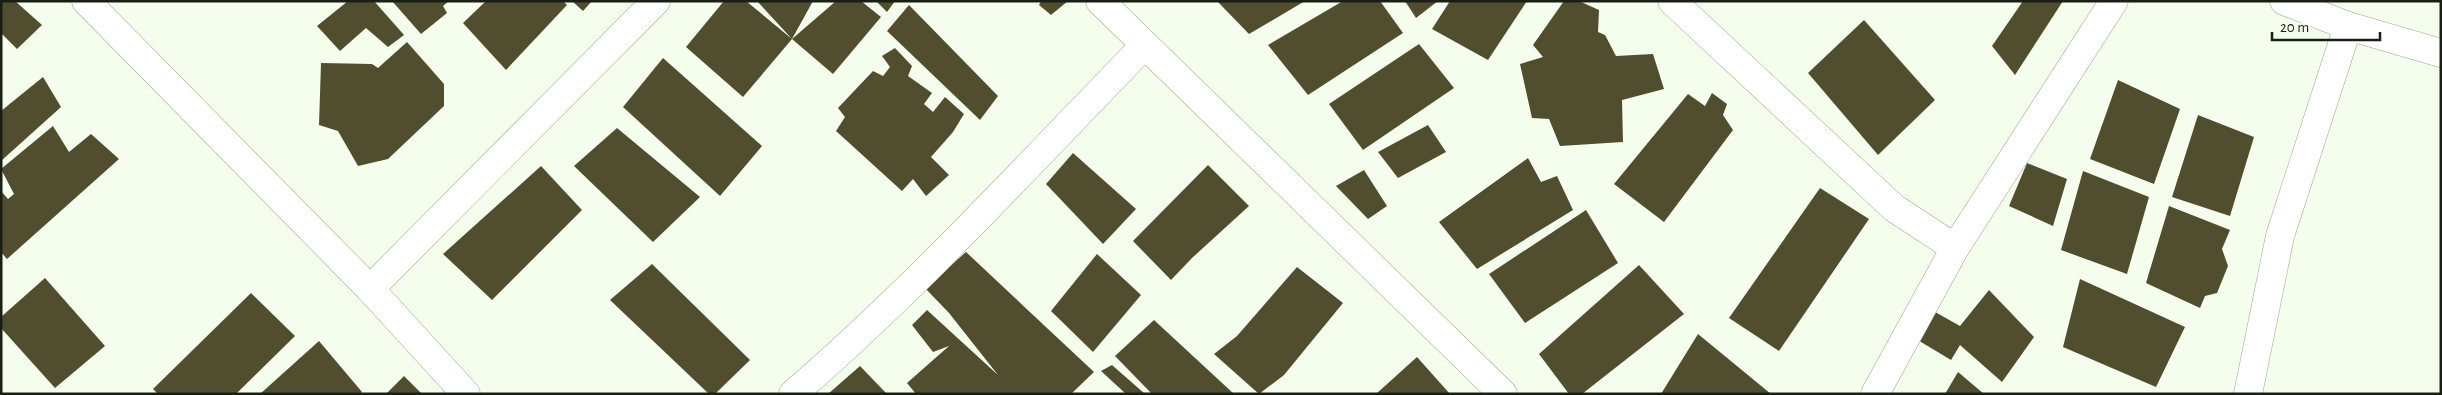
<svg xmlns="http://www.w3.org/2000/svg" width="2442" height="395" font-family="'Alegreya Sans',sans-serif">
<rect width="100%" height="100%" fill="#f5feec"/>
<g fill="#504e2f">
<path d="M1,1H15L42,25L17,49L1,33Z"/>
<path d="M348,1H374L404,35L388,47L366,28L340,51L317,26Z"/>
<path d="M392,1H449L443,6L447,13L421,34Z"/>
<path d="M486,1H563L567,5L506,70L463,23Z"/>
<path d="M572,1H592L583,11Z"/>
<path d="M724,1H746L792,39L757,1H813L792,39L743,97L686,47Z"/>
<path d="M836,1H861L881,17L833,74L792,39Z"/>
<path d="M876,1H895L887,12Z"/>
<path d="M1041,1H1068L1051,15L1039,5Z"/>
<path d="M1217,1H1305L1249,34Z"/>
<path d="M1343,1H1380L1403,33L1308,95L1268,45Z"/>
<path d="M1405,1H1438L1416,18Z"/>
<path d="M1450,1H1527L1488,60L1432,29Z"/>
<path d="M1564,1H1579L1599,10L1598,32L1605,35L1616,56L1653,54L1664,89L1622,100L1623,142L1560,146L1549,119L1532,118L1520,64L1543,57L1533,45Z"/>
<path d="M2023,1H2063L2015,75L1992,46Z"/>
<path d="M909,5L998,96L980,120L887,31Z"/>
<path d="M1864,20L1935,100L1878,155L1808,73Z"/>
<path d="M407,42L444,84V106L388,159L358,166L338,131L319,125L321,63L372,64L378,68Z"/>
<path d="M1419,44L1454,88L1363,150L1329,104Z"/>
<path d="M895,48L912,66L908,76L932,93L924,104L933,112L945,97L964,114L953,132L931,157L949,175L926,196L913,179L902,191L836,131L845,117L838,108L873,71L883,76L890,67L882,56Z"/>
<path d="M663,58L762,146L720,196L623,107Z"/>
<path d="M43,77L61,107L1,161V111Z"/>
<path d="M2118,80L2180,109L2154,184L2090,159Z"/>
<path d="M1712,93L1727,104L1723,115L1733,130L1664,222L1614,184L1688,94L1705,106Z"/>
<path d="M2198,115L2254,137L2230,216L2172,197Z"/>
<path d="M1428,125L1446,152L1398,178L1378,152Z"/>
<path d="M53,126L69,152L91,134L119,159L7,259L1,252V191L8,199L14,194L1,169Z"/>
<path d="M617,128L700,197L653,242L574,166Z"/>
<path d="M1073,153L1136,209L1103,244L1046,184Z"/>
<path d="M1528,158L1541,182L1557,176L1573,210L1477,269L1439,222Z"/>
<path d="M2027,163L2067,179L2053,226L2009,206Z"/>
<path d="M1208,165L1249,206L1192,258L1171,280L1133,241Z"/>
<path d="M541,166L582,210L492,300L443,254Z"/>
<path d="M1364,170L1387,206L1368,219L1336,186Z"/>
<path d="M2083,171L2149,197L2127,274L2061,250Z"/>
<path d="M1820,188L1869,219L1779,351L1729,318Z"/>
<path d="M2169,206L2230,230L2222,249L2228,266L2217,293L2205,296L2200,308L2146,283Z"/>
<path d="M1586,210L1618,263L1525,323L1489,274Z"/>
<path d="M966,252L1094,372L1071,394H916L907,383L949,346L933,352L912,325L927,310L998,375L949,313L925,288Z"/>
<path d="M1097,254L1141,295L1093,352L1051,311Z"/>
<path d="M652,264L750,360L715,394H709L610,300Z"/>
<path d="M1639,265L1684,314L1582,394H1569L1539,354Z"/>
<path d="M1297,267L1343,303L1284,375L1259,394L1214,354L1237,336Z"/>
<path d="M45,278L105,346L55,388L1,328V317Z"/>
<path d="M2080,279L2185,327L2156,387L2063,347Z"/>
<path d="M1989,290L2034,337L2002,382L1960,345L1951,360L1916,339L1928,308L1960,326Z"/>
<path d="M251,293L295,336L236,394H158L153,389Z"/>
<path d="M1154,320L1234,394H1152L1115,356Z"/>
<path d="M1698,334L1771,394H1661Z"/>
<path d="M319,341L362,392L359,394H260Z"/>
<path d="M1417,357L1450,394H1376Z"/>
<path d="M1112,365L1145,394H1126L1101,371Z"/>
<path d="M860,366L887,394H828Z"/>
<path d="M1958,372L1984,394H1945Z"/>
<path d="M404,376L422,394H386Z"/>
</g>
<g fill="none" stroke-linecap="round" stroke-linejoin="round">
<defs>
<g id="street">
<path d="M86,1L370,289L466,394"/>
<path d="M1100,1L1503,394"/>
<path d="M1672,1L1894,208L1955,248"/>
<path d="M2284,1L2348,26L2441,53"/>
<path d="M370,289L656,1"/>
<path d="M793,394C918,286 1029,164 1144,46"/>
<path d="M1875,394L1955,248L2114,1"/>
<path d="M2248,394L2280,236L2348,26"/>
</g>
</defs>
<use href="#street" stroke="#99a88b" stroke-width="29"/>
<use href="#street" stroke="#fff" stroke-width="28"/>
</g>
<rect width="2442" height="395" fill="none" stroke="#1a1f15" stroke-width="5"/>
<path d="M2272 32v8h108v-8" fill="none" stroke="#1a1f15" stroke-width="2.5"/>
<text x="2280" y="32" font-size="15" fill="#1a1f15" stroke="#f5feec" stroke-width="4" paint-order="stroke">20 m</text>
</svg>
